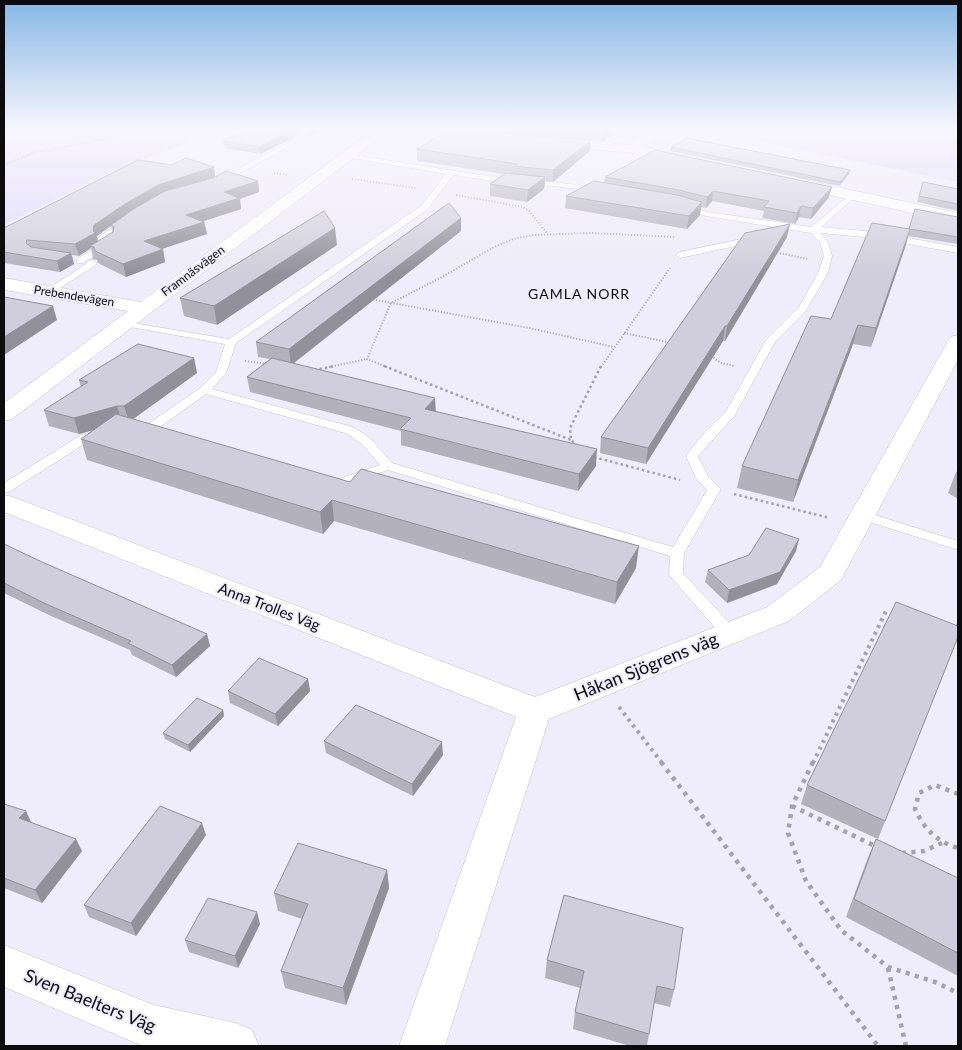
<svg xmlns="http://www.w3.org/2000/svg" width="962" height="1050" font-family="Lato,sans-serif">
<rect width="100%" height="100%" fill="#efecfb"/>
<g fill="#e0dafb">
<path d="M4,128H225L106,174L4,225Z"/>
<path d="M672,128H958V182L732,136L687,130L663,151L653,144Z"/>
</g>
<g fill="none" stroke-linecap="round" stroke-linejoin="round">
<defs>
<g id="service">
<path d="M307,128H314L306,137L220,184L213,182L302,135Z"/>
<path d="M347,154L514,180L553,182L601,188L605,190L601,192L553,186L514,184L453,175L428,209L236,343L226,373L212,389L353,427L370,438L392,463L673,547L707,490L696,478L686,456L705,432L726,411L766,340L799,307L818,273L824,256L820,243L811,233L706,216L680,208V204L708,212L811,227L852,193H855V197L821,227L875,232L958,247V253L875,238L820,233L828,242L832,256L828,273L806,311L775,342L735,415L698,456L708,476L721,489L684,553L683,573L736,630L738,634L736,638L730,640L724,638L671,577L669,574L670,556L388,470L336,488L325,485L324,482L325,479L336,480L380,465L362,444L345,433L206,394L153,432H145L143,429L145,426L200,388L216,372L225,344L125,326L120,323L121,321L229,339L422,205L446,174L345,157V155Z"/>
<path d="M124,219L131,221L109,238L115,239V243L83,263H77V259L103,243L98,242V238Z"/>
<path d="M756,236L759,237V241L680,258L676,255L680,252Z"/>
<path d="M93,260L97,263L96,265L51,294L48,295L43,292L86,264L87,261Z"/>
<path d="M99,430L103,431L105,434L103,437L89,441L9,492L4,493V483L81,435Z"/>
<path d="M862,511L958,541V550L857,518L855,515Z"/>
</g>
<g id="minor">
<path d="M376,128H421L481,133L488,137L481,141L386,133L12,419L4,421V403L128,311L4,290V278L141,302Z"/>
<path d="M650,128H664L644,147L692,157L694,160L692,163L687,164L633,153L554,146L547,142L554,138L630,145Z"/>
<path d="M795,178L958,213V223L790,186L787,183L790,180Z"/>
<path d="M958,335V360L841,580L789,621L549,719L445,1046H399L516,717L4,512V495L13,497L535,697L767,607L820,567L948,341L951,337Z"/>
<path d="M4,945L154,1005L236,1023L252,1030L259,1046H143L4,987Z"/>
</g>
</defs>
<use href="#service" stroke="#c5c2d1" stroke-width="1"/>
<use href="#minor" stroke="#c5c2d1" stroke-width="1"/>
<g stroke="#a5a2ae" stroke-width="2" stroke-dasharray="1 2" stroke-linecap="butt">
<path d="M90,128L95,140"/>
<path d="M4,165L36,152L165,128"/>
<path d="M274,173L288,175"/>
<path d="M352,179L416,188"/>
<path d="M456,195L523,207L529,211L547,233"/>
<path d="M774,252L808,259"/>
<path d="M370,299L529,328L614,347"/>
<path d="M624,333L672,343"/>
<path d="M711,356L721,363L734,366"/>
<path d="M245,361L268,364"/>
<path d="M329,367L367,359"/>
<path d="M387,367L367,359L391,303L444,276L492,248L513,239L533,235L591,233L676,237"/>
<path d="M601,367L670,268"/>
</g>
<g stroke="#a5a2ae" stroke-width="2.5" stroke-dasharray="2.5 3" stroke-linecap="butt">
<path d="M384,366L571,440"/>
<path d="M314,370L335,366"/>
<path d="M578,446L571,440L570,428L601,366"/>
<path d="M594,457L680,480"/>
<path d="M734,494L830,518"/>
</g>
<g stroke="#a5a2ae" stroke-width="4" stroke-dasharray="3 4.5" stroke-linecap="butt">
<path d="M619,707L662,763"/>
<path d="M813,763L886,611"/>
</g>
<g stroke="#a5a2ae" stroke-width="4.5" stroke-dasharray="4 5.5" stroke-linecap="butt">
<path d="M661,762L878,1046"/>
<path d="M813,762L792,806L788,833L806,881L841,930L888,967L935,982L958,993"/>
<path d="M958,794L935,785L919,793L915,809C925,830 936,841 958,848"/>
<path d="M792,806L875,846"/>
<path d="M902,853L924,851L942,843"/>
<path d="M888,968L906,1046"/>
</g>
<use href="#service" fill="#fff" fill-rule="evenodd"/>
<use href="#minor" fill="#fff" fill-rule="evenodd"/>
</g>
<g fill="#b3b1bd" fill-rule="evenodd">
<path d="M248,128H305L301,134L260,154L225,148L223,141Z"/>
<path d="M458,128H613L612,134L603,141L458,129Z"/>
<path d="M671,147L850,170L849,174L839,186L670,151Z"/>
<path d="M417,149L590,151L553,182L545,181L544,189L527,202L490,196V184L504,174L417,161Z"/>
<path d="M172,165L214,167L215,176L258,181L259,192L240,199L241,209L204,221L207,234L161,249H163L165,262L126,277L98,263L97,260L93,259L91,248L79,256L72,255L74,264L60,272L4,263V228ZM111,226L113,233L98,242L97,236Z"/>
<path d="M605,177L829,197L811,219L799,217L795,224L762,218L764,211L712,201L706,208L701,207L700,215L687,229L565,208L566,196L604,183Z"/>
<path d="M923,182L958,189V211L917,202Z"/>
<path d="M958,217V244L908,236L871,347L853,344L793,502L737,488L742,466L831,319L909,229Z"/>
<path d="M461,231L293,364L436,411L596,466L578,491L401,445V431L250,392L247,377L270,359L258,357L256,342Z"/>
<path d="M787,237L725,341H723L646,464L600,453L601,437Z"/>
<path d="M337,245L217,325L184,316L180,298Z"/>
<path d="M194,358L197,373L133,419L636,568L615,604L334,521L323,534L87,460L81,439L94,430L79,434L49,426L44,410L81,387L79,380Z"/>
<path d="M958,471V499L948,493L956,472Z"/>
<path d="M4,544L210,646L176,677L132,655L130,650L51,616L4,593Z"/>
<path d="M796,551L777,584L727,603L705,582L708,570Z"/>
<path d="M958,620V637L878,839L801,804L807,785L956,625Z"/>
<path d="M308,679L310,691L278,726L230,703L228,691Z"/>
<path d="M223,710L224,716L190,752L165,739L163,733Z"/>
<path d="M324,741L443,755L413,796L326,753Z"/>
<path d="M4,804L31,823L82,851L42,903L4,888Z"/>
<path d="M206,835L136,936L89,917L84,905Z"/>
<path d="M876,839L958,878V976L846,917L868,857Z"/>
<path d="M387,870L389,888L346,1005L285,988L281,971L302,919L278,911L274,893Z"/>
<path d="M564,895L674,990L670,1007L654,1003L649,1034L647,1046H630L573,1029L575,1012L580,988L545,978L547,960Z"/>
<path d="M260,924L238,968L189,952L185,940Z"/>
</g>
<g fill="#92909a">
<path d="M296,128H305L301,134L260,154L259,147Z"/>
<path d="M310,128H324L309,137L308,129Z"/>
<path d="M606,128H613L612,134L603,141L604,130Z"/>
<path d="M591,140L590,151L553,182V170Z"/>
<path d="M214,167L215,177L127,214L97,236L98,244L90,246L91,248L79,256L75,244L93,231L94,225L125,204L158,185Z"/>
<path d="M850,170L849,174L839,186L840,182Z"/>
<path d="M545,177L544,189L527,202L528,190Z"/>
<path d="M258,181L259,192L240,199L241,209L188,226L186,215L224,192Z"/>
<path d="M832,187L829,197L811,219L813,208Z"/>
<path d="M713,191L712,201L706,208L707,197Z"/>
<path d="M702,202L700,215L687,229L689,216Z"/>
<path d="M801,206L799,217L795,224L797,213Z"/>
<path d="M461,218V231L291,365L289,349Z"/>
<path d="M204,222L207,234L147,254L144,241Z"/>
<path d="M790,224L787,237L725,341L727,326Z"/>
<path d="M335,228L337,245L217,325L214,306Z"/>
<path d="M910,229L906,245L871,347L876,328Z"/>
<path d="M163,249L165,262L126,277L123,264Z"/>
<path d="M71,253L74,264L60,272L57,261Z"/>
<path d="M53,306L57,320L4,355V337Z"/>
<path d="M858,325L853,344L793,502L798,480Z"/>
<path d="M725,326L723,341L646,464L648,448Z"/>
<path d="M194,358L197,373L129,422L124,406Z"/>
<path d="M435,398L436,414L425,409Z"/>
<path d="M117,406L122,422L79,434L74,418Z"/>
<path d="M597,449L596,466L578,491L579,474Z"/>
<path d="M332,500L334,521L323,534L320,512Z"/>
<path d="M799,539L796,551L777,584L727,603L729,590Z"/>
<path d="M639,546L636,568L615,604L617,582Z"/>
<path d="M207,634L210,646L176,677L172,665Z"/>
<path d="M308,679L310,691L278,726L275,714Z"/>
<path d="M223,710L224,716L190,752L188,745Z"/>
<path d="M442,742L443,755L413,796L412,784Z"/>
<path d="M26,811L32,824L19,818Z"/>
<path d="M202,823L206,835L136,936L131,923Z"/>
<path d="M76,839L82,851L42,903L35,890Z"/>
<path d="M387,870L389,888L346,1005L343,988Z"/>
<path d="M257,912L260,924L238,968L235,956Z"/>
</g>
<g fill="#d0cedc" stroke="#92909a">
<path d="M248,128H296L259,147L223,141Z"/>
<path d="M580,128H606L604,130Z"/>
<path d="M450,129L591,140L553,170L514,166L518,164L417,149Z"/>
<path d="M687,138L850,170L840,182L671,147Z"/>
<path d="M655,150L832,187L813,208L801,206L797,213L764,207L769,201L713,191L707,197L679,190L605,177Z"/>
<path d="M186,158L214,167L158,185L125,204L94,225L93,231L95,233L75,244L27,240L26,243L31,247L71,253L57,261L4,252V228L138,160L172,165Z"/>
<path d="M226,171L258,181L224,192L239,198L186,215L204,222L144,241L163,249L123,264L95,251L94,247L90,246L113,232L114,227L111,225L132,210L165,191L213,178Z"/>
<path d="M506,173L545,177L528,190L490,184Z"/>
<path d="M594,181L677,195L702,202L689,216L566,196Z"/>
<path d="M923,182L958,189V204L919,196Z"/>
<path d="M449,203L461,218L289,349L256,342Z"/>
<path d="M915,209L958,217V237L910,229H909Z"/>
<path d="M324,211L335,228L214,306L180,298Z"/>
<path d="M872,223L910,229L876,328L858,325L798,480L742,466L811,316L831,319Z"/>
<path d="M790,224L727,326H725L648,448L601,437L745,233Z"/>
<path d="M4,297L53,306L4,337Z"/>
<path d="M138,344L194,358L124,406H117L74,418L44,410L88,382L79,380Z"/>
<path d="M272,358L435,398L425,409L597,449L579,474L400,429L411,418L247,377Z"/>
<path d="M116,414L350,482L361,469L639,546L617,582L332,500L320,512L81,439Z"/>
<path d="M766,528L799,539L780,572L729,590L708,570L749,555Z"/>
<path d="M4,544L42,562L207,634L172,665L128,643L131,641L46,604L4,583Z"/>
<path d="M896,602L958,626V637L885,821L807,785Z"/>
<path d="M259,658L308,679L275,714L228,691Z"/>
<path d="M197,698L223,710L188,745L163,733Z"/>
<path d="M356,705L442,742L412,784L324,741Z"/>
<path d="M4,804L26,811L19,818L76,839L35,890L4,878Z"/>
<path d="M160,806L202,823L131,923L84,905Z"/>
<path d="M876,839L958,878V953L854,899Z"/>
<path d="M298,843L387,870L343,988L281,971L308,904L274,893Z"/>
<path d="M564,895L683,928L674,990L657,986L649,1034L575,1012L584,971L547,960Z"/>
<path d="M208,898L257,912L235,956L185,940Z"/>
</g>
<linearGradient id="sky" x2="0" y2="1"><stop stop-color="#86b7e5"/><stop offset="0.47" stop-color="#f8f6fd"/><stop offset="1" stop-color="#f8f6fd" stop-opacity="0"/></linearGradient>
<rect width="962" height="275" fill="url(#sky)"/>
<g text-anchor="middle" stroke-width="4" stroke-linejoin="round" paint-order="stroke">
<g font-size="12" fill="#0c0b10" stroke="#efecfb">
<text transform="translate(193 271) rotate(-37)" y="4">Framnäsvägen</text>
<text transform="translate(74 296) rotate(9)" y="4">Prebendevägen</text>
</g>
<g font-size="14" letter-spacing="1" fill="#0c0b10" stroke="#efecfb">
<text x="579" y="299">GAMLA NORR</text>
</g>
<g font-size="15" fill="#0c0b10" stroke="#efecfb">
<text transform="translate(269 607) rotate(21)" y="5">Anna Trolles Väg</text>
</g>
<g font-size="18" fill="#0c0b10" stroke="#efecfb">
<text transform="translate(646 667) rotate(-22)" y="6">Håkan Sjögrens väg</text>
<text transform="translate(90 1001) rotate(22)" y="6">Sven Baelters Väg</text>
</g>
</g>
<rect width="962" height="1050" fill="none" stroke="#0c0b10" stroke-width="10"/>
</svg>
